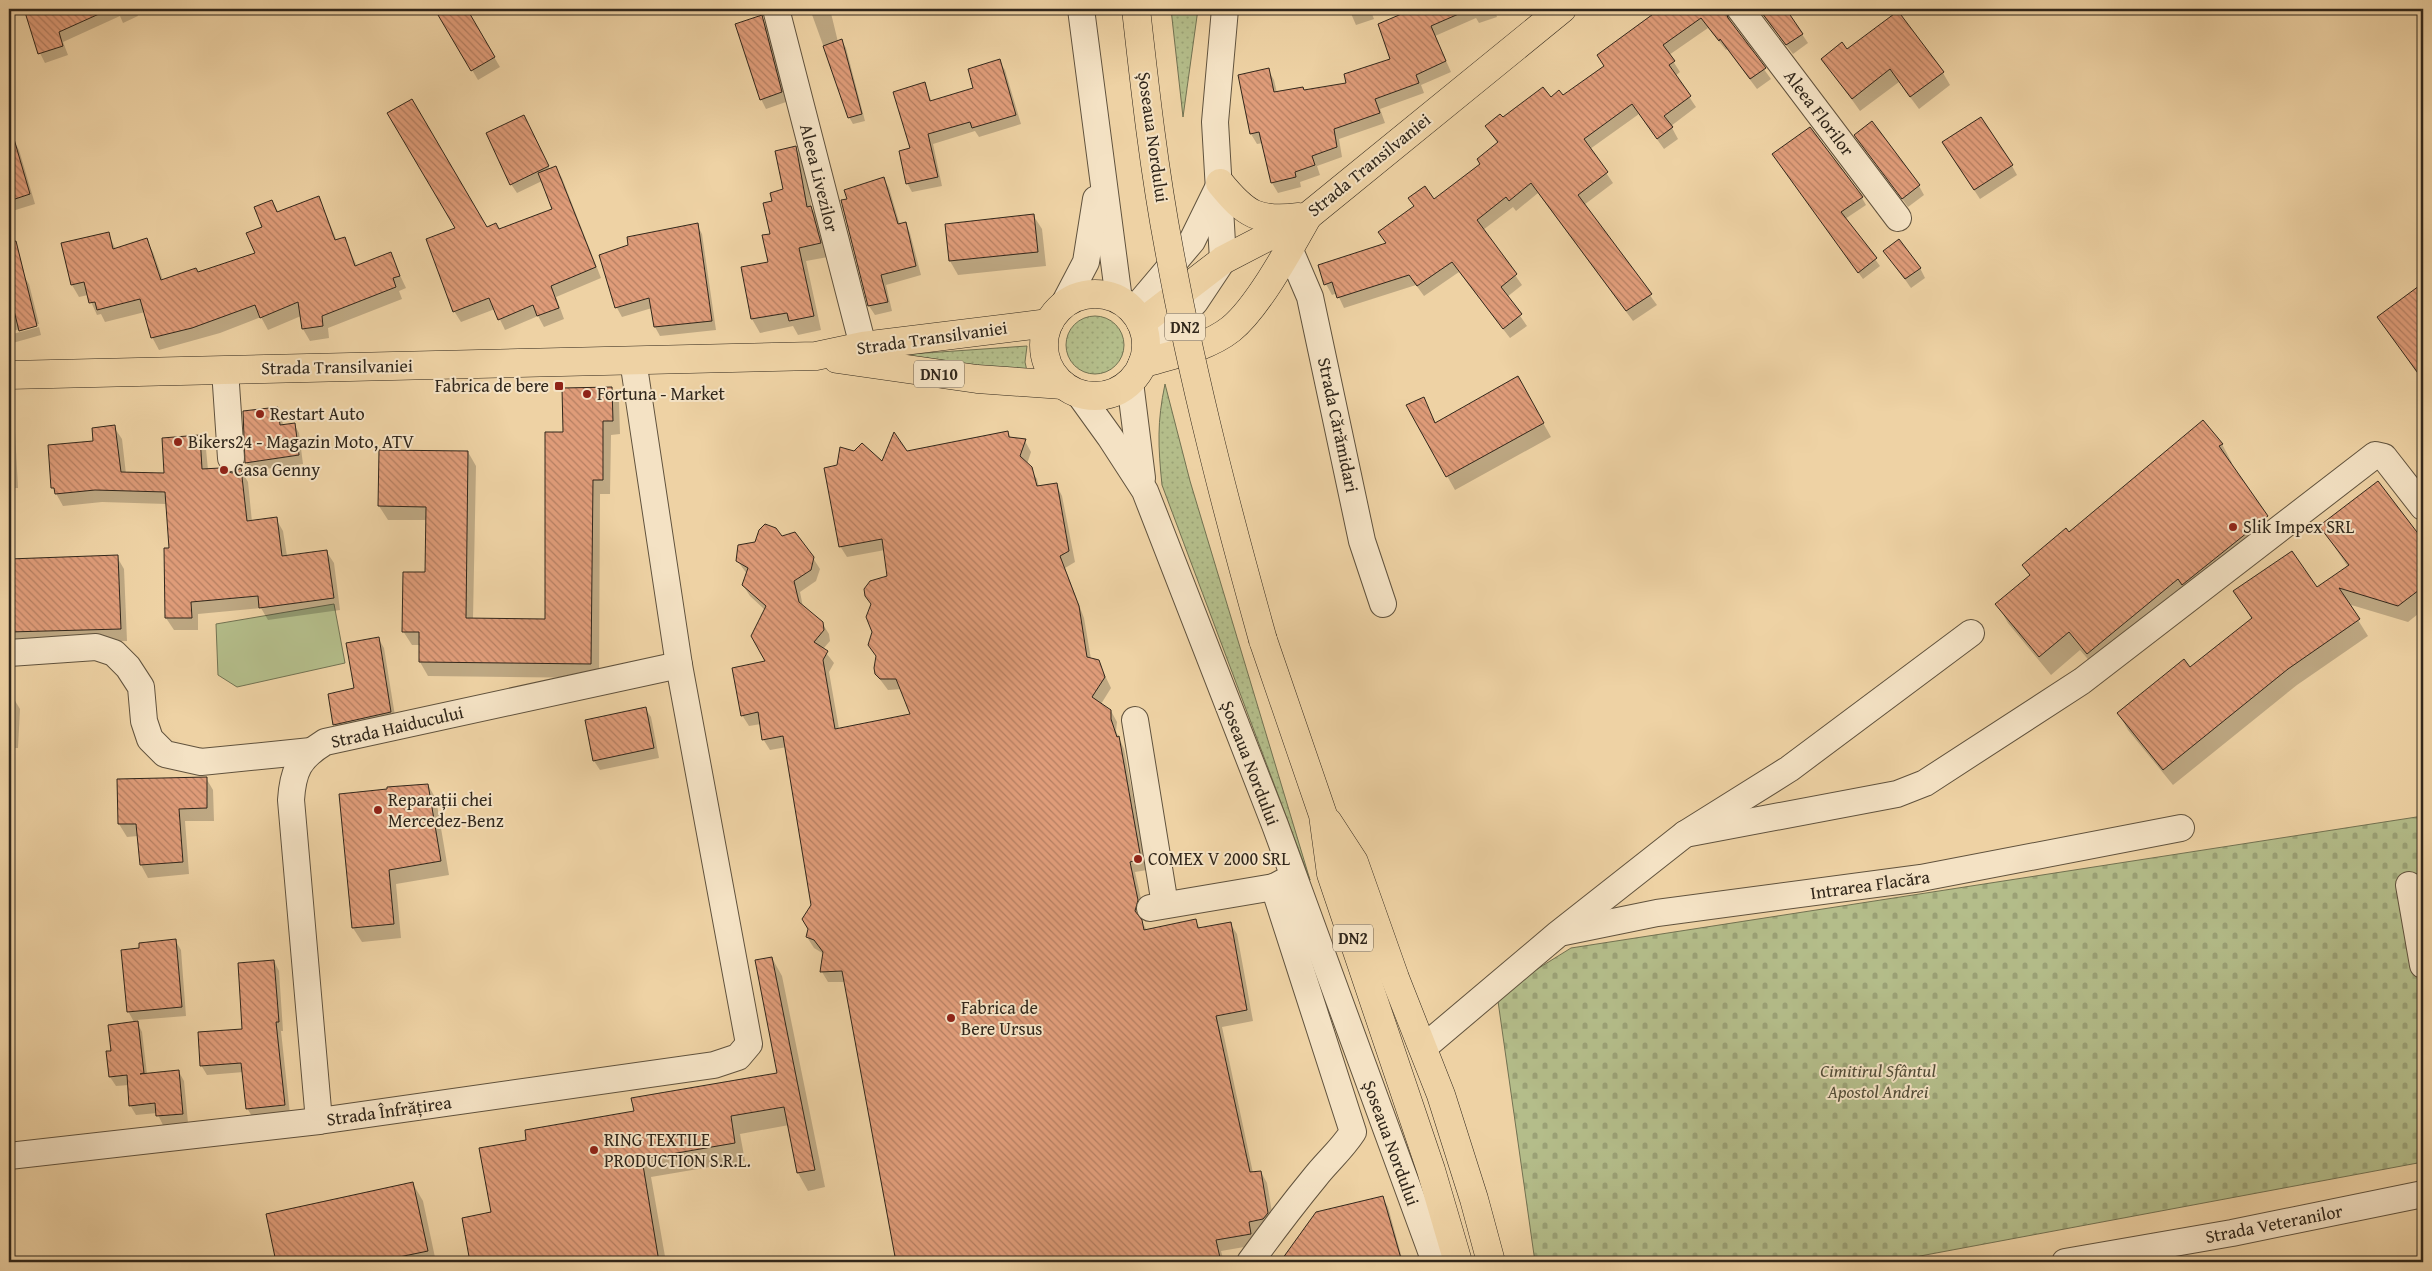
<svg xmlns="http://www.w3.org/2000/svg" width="2432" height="1271" font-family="'Gentium Book Plus',serif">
<defs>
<pattern id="grass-dots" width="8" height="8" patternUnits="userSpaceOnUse" patternTransform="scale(1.25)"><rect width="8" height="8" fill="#b4bd8a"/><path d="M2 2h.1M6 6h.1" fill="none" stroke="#9ba276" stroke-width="1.8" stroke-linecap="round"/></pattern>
<pattern id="cemetery-stones" width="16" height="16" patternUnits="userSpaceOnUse" patternTransform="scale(1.25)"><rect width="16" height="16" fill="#b4bd8a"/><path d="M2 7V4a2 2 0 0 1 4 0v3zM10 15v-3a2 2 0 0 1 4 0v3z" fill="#9ba276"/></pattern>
<pattern id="building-back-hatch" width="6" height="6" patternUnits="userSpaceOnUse" patternTransform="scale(1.25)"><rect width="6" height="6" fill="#df9c79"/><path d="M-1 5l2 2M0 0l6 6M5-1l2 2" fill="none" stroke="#b57f62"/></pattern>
</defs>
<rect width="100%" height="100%" fill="#eed2a4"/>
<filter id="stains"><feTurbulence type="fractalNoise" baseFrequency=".004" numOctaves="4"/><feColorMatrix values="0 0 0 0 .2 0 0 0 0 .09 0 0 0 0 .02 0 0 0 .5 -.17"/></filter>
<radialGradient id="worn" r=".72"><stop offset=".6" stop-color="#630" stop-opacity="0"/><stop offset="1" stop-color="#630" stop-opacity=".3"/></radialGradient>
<g fill="url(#grass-dots)" stroke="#727252">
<path d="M1171,9H1198L1183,117Z"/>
<circle cx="1095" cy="345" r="29"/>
<path d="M1027,346L1025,362L1027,371L882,356Z"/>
<path d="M1165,384L1190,481L1310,880L1162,485C1158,446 1157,422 1165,384Z"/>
</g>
<path fill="url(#cemetery-stones)" stroke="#727252" d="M2423,816V1162L1888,1262H1535L1497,994L1571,948Z"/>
<path fill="#b4bd8a" stroke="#727252" d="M334,604L345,663L237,687L218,675L216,624Z"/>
<g fill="#0003">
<path d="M25,9H135L138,16L123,23L120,16L63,42L68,55L45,63L40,53Z"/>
<path d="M451,9H466L500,67L478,80L440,15Z"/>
<path d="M810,9H830L838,42L842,41L846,48L865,121L853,124L849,117Z"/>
<path d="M1349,9H1370L1374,19L1356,25Z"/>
<path d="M1416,9H1510L1496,14L1497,17L1479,23L1476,18L1435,36L1451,72L1421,85L1424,93L1380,109L1385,123L1339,139L1342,157L1317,166L1320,175L1300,182L1301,187L1278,193L1272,183L1263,143L1257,144L1251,134L1239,76L1268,70L1274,80L1277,93L1305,92L1348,84L1392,59L1379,25Z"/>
<path d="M1664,9H1726L1733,27L1771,79L1757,89L1727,49L1726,50L1708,28L1669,55L1680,72L1675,76L1696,107L1671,126L1678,139L1664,149L1639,114L1590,149L1613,183L1584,205L1657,305L1633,321L1538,193L1516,211L1513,207L1483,230L1522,285L1507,297L1527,326L1510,338L1459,272L1424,296L1416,285L1344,308L1337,293L1332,295L1326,284L1386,244L1434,201L1481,165L1498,144L1486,126L1550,98L1563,97L1605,67L1598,56Z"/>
<path d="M1758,9H1785L1808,43L1793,54Z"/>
<path d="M762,17L767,26L786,102L766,109L761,99Z"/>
<path d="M1847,51L1943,73L1950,85L1919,109L1899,82L1860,111L1823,59Z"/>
<path d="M999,61L1005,70L1021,124L979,137L975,131L933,144L942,186L912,192L907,183L924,84L932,102L975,89Z"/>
<path d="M529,125L550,170L555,167L562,178L601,278L556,297L564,319L544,327L538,316L505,330L495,309L461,322L454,311L486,228L499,230L554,210L542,181L517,193L511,184Z"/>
<path d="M1856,135L1919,186L1924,195L1908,207Z"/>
<path d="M14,141L19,150L35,204L9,212V142Z"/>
<path d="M795,147L803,161L812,209L819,221L828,257L806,261L821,330L798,335L793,326L760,333L752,319L743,268L769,263L774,202L785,190Z"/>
<path d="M1949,152L2012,166L2017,175L1980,199Z"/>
<path d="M1778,161L1862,198L1866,205L1845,219L1880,266L1863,279Z"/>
<path d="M884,179L889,188L900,225L905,223L910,233L921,275L886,285L892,311L875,315L869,306L842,201L848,200Z"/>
<path d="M319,198L337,241L344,238L357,266L390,254L406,288L399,291L402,299L328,328L329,338L310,341L303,329L301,316L268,330L261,317L220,333L159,350L152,337L145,312L105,322L101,314L97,315L88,295L79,297L72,285L108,233L116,250L146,240L153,252L163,280L198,273L256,254L272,201L279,213Z"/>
<path d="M1033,215L1042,229L1046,266L958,275L950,261L946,225Z"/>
<path d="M697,225L702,234L716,330L660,336L655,327L652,308L622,317L617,308L601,256Z"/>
<path d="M1885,251L1920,268L1925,278L1911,288Z"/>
<path d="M23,275L29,284L39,324L9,332V278Z"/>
<path d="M2423,285V382L2379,317Z"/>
<path d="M39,327L41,335L9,344V335Z"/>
<path d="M1518,378L1551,437L1455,490L1407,405L1424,398L1436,424Z"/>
<path d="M611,388L619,402L620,434L611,435L610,494H600L599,678L428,676L420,662V645H412L403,631L426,573L427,520H388L379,506L468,452L476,466L473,619L546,620L565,434Z"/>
<path d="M277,408L282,417L283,426L294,424L299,433L303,464L251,471L246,462Z"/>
<path d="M9,422L15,432L18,488H9Z"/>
<path d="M114,427L122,439L126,474L165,475L199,436L206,449L208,470L232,474L241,470L248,482L252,522L276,519L283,531L287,556L326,551L334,563L340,610L268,620L261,608L198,614V630H174L166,618L165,549H171L167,504L102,502L63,506L53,488L95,442Z"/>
<path d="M1008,433L1011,438L1025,441L1031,452L1027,464L1037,479L1039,487L1056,484L1062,496L1075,562L1065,568L1084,618L1091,659L1098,661L1111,688L1101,704L1111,711L1117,722L1116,731L1124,749L1147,870L1135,872L1144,912L1141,921L1147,930L1195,920L1200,929L1230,923L1237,934L1253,1021L1222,1027L1253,1173L1261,1172L1267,1183L1274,1224L1269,1230L1254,1233L1256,1245L1221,1251L1224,1262H898L845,982H828L822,972L824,954L814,948L807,937L812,905L787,747L770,750L763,739L761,724L749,726L742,715L767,662L765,610L750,596L743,585L747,574L737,560L782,537L813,558L820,569L816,581L800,592L803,607L822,623L829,634L830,641L823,649L834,663L829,672L839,729L912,715L902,689L888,690L876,674L889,577L885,550L847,557L840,546L882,463L906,453Z"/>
<path d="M2222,444L2232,463L2230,465L2277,536L2099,672L2080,650L2051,675L2008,623L1997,604L2030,576L2024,565L2069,534Z"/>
<path d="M2378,483L2423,542V610L2408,622L2348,604L2368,636L2297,685L2173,785L2128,730L2119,714L2190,669L2252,619L2235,591L2316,588L2348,567L2321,527Z"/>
<path d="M117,557L124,569L127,641L9,644V560Z"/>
<path d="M378,638L384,648L396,722L340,734L334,724L355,689Z"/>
<path d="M9,691L20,709L18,748H9Z"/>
<path d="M645,708L651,717L659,758L600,770L594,761L586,720Z"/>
<path d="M206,778L213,790L214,821H185L189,874L148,878L141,865L138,836L127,837L119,824Z"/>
<path d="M428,785L436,799L449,875L396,884L401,938L362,942L353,928L340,795Z"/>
<path d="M175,940L181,950L186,1016L136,1020L142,1032L147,1074L179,1072L184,1081L188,1123L163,1125L157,1113L136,1115L130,1105L129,1085L116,1086L110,1077L112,1052L134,1022L128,1011L141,949Z"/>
<path d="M772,958L782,976L825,1187L808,1191L798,1173L789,1125L740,1134L745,1161L651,1177L666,1262H472L464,1219L492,1213L528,1141L779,1074Z"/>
<path d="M274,961L279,971L283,1031H281L290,1114L253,1118L247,1108L244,1072L207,1075L201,1065L244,1030Z"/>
<path d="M413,1184L423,1201L436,1262H277L267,1214Z"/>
<path d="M1382,1198L1388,1207L1403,1262H1282L1317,1213Z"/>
</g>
<g fill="url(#building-back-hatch)" stroke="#31271b">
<path d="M24,9H110L59,32L63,46L38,54Z"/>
<path d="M449,9H467L495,57L471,71L438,15Z"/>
<path d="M1413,9H1470L1431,26L1446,61L1416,75L1419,83L1375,99L1380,113L1334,129L1337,147L1312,156L1315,165L1295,172L1296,177L1271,183L1259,132L1250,134L1238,75L1269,68L1274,92L1303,87L1304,90L1346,83L1344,74L1390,59L1378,24Z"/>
<path d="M1660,9H1725L1728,18L1766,68L1750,79L1720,39L1719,41L1701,18L1663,45L1675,61L1669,65L1691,96L1664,116L1673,127L1657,139L1632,104L1584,139L1608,172L1578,195L1652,294L1626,311L1531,183L1509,201L1506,197L1477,220L1517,274L1501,287L1522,314L1503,329L1452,262L1417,286L1409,275L1337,298L1332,282L1324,285L1318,265L1386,243L1378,232L1414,206L1408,198L1425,186L1434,199L1480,164L1477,159L1498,142L1485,126L1500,114L1503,117L1543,87L1551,97L1559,90L1563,95L1604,66L1597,55Z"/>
<path d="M1759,9H1786L1803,34L1786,45Z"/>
<path d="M1898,11L1944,72L1910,97L1890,69L1852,99L1821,59L1842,42L1847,49Z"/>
<path d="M762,15L782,92L760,100L735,24Z"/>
<path d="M842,39L862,114L848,118L823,46Z"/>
<path d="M1000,59L1016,115L972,128L970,122L928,134L938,177L906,184L899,151L910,148L893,92L925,82L930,101L973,88L968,69Z"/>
<path d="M412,99L487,227L496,223L499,229L552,209L538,173L556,166L596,267L551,286L559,308L537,316L533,305L498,320L489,298L453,312L426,239L455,228L387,113Z"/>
<path d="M524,115L549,166L510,185L486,133Z"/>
<path d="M1981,117L2013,165L1974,190L1942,142Z"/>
<path d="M1872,121L1920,185L1902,199L1854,135Z"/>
<path d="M1810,127L1863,197L1841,212L1877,258L1858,273L1772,154Z"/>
<path d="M9,139H14L30,194L9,201Z"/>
<path d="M796,146L807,207L811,206L821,243L799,248L814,316L789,321L787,313L751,319L741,267L768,262L762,235L770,234L763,203L772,201L770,193L783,189L775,151Z"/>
<path d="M884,177L898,224L906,222L916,266L881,275L888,302L868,306L841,200L847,199L844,190Z"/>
<path d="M319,196L335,240L345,237L355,266L391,252L400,276L393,278L396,287L322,316L323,326L302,329L298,302L260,318L255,305L192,328L151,338L140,299L97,310L95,302L89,303L84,282L71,285L61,243L109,232L113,249L147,238L161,280L196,268L198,272L255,253L246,233L262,227L254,207L272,200L277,212Z"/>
<path d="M1034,214L1038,252L949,261L945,224Z"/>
<path d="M698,223L712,321L654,327L649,298L615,308L599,255L628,245L627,237Z"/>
<path d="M1899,239L1921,268L1905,279L1883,251Z"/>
<path d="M16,241L37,326L19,331L9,290V242Z"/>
<path d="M2423,283V380L2377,317Z"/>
<path d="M1518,376L1544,423L1446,477L1406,405L1424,397L1435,423Z"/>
<path d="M612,387L613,421H603V480H593L591,664L419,662V632H402L403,572H425L426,507L378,506L379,450L468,451L466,618L545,619V432H563L562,388Z"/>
<path d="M278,407L280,425L295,423L299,455L245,463L243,411Z"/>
<path d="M2203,420L2223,444L2219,446L2268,516L2182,585L2178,579L2087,654L2069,632L2039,657L1995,604L2030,575L2022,565L2066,528L2069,532Z"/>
<path d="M115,425L121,472L164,473L162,438L200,435L202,469L220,468L232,473L241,468L247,521L277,517L282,556L327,550L334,598L259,608L258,596L191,602L192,618H165L164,548H169L165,492L95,490L55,494L54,488H51L48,445L93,441L92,428Z"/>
<path d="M1008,431L1009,437L1026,439L1020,456L1032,467L1037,486L1057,483L1069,551L1060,556L1079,606L1087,657L1099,660L1105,677L1092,697L1111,710V719L1117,737L1119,736L1141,859L1130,862L1138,900L1135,911L1142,920L1144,930L1196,919L1198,928L1231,922L1247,1010L1216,1016L1250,1172L1261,1171L1268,1213L1263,1219L1249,1222L1251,1234L1216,1240L1221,1262H896L842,971L820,972L823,952L814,940L806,937L808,929L802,919L811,905L783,736L762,740L758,712L741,716L732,668L765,661L751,636L766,606L742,585L748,568L736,561L738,545L755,542L759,530L765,524L776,528L782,536L795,532L814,557L811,570L794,581L799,602L823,622L824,630L814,642L828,651L823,660L835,729L910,714L896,679H880L875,674L874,668L876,656L868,645L872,632L866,617L871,604L865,596L864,589L870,581L887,576L882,539L839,547L824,468L837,465L840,447L854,451L862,443L882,461L894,432L907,451Z"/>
<path d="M2378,481L2423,540V587L2398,606L2339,588L2360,619L2288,669L2163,770L2117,713L2184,659L2190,667L2252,618L2233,591L2292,551L2317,587L2349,565L2319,526Z"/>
<path d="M118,555L121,629L9,632V559Z"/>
<path d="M379,637L391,712L333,725L328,694L354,688L346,643Z"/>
<path d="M646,707L654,748L593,761L585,720Z"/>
<path d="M207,777V808L179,809L183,862L140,865L136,824H118L117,779Z"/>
<path d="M428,784L441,861L389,870L394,924L352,928L339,794L387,789V787Z"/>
<path d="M176,939L182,1007L127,1012L121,950L139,948V943Z"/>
<path d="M772,957L815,1170L797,1173L784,1107L731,1116L735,1143L642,1159L659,1262H470L462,1218L491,1212L479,1148L526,1140L525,1130L634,1111L631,1098L777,1073L755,960Z"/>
<path d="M274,960L279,1022H276L285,1105L246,1109L241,1063L200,1066L198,1032L242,1029L238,963Z"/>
<path d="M138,1021L144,1073L140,1074L179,1070L183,1114L156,1116L155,1103L129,1106L127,1075L109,1077L106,1051H111L108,1025Z"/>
<path d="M413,1182L428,1251L375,1262H276L266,1214Z"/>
<path d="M1383,1196L1402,1262H1280L1316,1212Z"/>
</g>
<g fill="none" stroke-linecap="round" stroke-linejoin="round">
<defs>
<g id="minor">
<path d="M776,9L863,346"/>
<path d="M1081,9L1119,300"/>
<path d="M1740,9L1898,218"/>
<path d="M1289,248L1310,297L1362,541L1383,604"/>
<path d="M1064,304L1086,262L1096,199"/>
<path d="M1133,311L1192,241L1218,188"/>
<path d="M1146,343L1174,323L1195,302L1223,260L1215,122L1225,9"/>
<path d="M225,370L231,458"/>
<path d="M1130,382L1142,478"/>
<path d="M1079,394L1110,437L1145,491L1275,825L1435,1262"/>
<path d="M9,653L96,647L114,653L128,667L141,687L144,721L150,739L165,754L201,762L311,751"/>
<path d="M1135,720L1165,905"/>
<path d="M1685,834L1897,794L1925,783L2082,681L2375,455L2384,457L2423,507"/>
<path d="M2409,885L2423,965"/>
<path d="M1150,908L1274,887"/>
<path d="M1564,932L1657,913L1921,878L2181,828"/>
<path d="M1423,1048L1558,934L1685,834L1789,769L1971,633"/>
<path d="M319,1121L291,800C293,770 299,758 325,742L679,665"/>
<path d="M9,1156L319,1121L714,1065L738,1057L749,1044L679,665L633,360"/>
<path d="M1250,1262C1271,1233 1293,1204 1316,1176C1328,1161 1342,1149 1353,1132L1274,887L1293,877"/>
<path d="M2065,1262L2232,1233L2423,1194"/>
</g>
<g id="major">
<path d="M1220,183C1246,215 1258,222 1299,217"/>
<circle cx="1095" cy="345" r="51"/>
<path d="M1141,323L1223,260L1308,216L1562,9"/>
<path d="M837,359L977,379L1063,385"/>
<path d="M1142,364C1171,355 1207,348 1231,329C1258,307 1290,248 1308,216"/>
<path d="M9,375L816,356L863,346L1049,323"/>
<path d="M1263,640L1323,815L1331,874L1431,1170L1458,1262"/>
<path d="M1328,822L1354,862L1395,978L1441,1095L1474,1199L1491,1262"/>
</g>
</defs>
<use href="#minor" stroke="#60523d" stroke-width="28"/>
<use href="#major" stroke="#31271b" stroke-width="29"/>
<use href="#minor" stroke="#f4e2c4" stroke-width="26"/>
<use href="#major" stroke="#eed2a4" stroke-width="28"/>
<defs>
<path id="major-bridge" d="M1136,9C1145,89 1154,170 1169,249C1193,381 1227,511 1263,640"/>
</defs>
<use href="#major-bridge" stroke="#31271b" stroke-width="29" stroke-linecap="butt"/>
<use href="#major-bridge" stroke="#eed2a4" stroke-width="28"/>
</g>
<g fill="#8f2418" stroke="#f4e2c4" stroke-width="2">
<rect x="554" y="381" width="10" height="10" rx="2.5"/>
<circle cx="587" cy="394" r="5"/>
<circle cx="260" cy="414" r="5"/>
<circle cx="178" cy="442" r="5"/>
<circle cx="224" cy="470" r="5"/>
<circle cx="2233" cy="527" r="5"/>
<circle cx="378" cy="810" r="5"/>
<circle cx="1138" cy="859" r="5"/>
<circle cx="951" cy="1018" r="5"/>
<circle cx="594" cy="1150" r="5"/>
</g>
<g text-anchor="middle" stroke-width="4" stroke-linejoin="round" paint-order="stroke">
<g fill="#f4e2c4" stroke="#6c5f4e" stroke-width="1">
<rect x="1165" y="313.5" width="40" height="27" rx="4"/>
<rect x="914" y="360.5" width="50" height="27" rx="4"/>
<rect x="1333" y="924.5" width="40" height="27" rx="4"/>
</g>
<g font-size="16" font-weight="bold" fill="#31271b">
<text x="1185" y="333">DN2</text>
<text x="939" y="380">DN10</text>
<text x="1353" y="944">DN2</text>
</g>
<g font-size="18" fill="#31271b" stroke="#f4e2c4">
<text transform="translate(1819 113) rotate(53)" y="6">Aleea Florilor</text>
<text transform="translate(1153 137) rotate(82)" y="6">Șoseaua Nordului</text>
<text transform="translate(1369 165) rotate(-39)" y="6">Strada Transilvaniei</text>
<text transform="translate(819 178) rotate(76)" y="6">Aleea Livezilor</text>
<text transform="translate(932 338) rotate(-8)" y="6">Strada Transilvaniei</text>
<text transform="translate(337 367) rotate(-1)" y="6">Strada Transilvaniei</text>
<text transform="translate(1338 425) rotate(78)" y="6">Strada Cărămidari</text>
<text transform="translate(397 727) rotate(-13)" y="6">Strada Haiducului</text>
<text transform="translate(1250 763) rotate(69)" y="6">Șoseaua Nordului</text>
<text transform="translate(1870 885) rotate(-8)" y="6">Intrarea Flacăra</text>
<text transform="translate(389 1111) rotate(-8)" y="6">Strada Înfrățirea</text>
<text transform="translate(1391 1143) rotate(70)" y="6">Șoseaua Nordului</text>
<text transform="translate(2274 1224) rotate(-11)" y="6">Strada Veteranilor</text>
</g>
<g font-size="18" fill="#31271b" stroke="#f4e2c4" text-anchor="start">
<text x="549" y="392" text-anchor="end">Fabrica de bere</text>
<text x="597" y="400">Fortuna - Market</text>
<text x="270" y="420">Restart Auto</text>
<text x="188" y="448">Bikers24 - Magazin Moto, ATV</text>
<text x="234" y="476">Casa Genny</text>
<text x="2243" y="533">Slik Impex SRL</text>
<text x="388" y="806">Reparații chei<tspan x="388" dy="21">Mercedez-Benz</tspan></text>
<text x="1148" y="865">COMEX V 2000 SRL</text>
<text x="961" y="1014">Fabrica de<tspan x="961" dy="21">Bere Ursus</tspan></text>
<text x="604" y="1146">RING TEXTILE<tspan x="604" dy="21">PRODUCTION S.R.L.</tspan></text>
</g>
<g font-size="18" font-style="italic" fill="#524c37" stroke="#f4e2c4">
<text x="1878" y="1077">Cimitirul Sfântul<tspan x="1878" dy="21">Apostol Andrei</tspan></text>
</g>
</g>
<rect width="2432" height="1271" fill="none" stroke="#eed2a4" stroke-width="30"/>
<rect x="10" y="10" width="2412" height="1251" fill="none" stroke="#31271b" stroke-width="2.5"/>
<rect x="15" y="15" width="2402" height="1241" fill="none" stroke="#31271b"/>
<rect width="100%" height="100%" filter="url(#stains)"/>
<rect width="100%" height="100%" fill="url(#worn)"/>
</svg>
